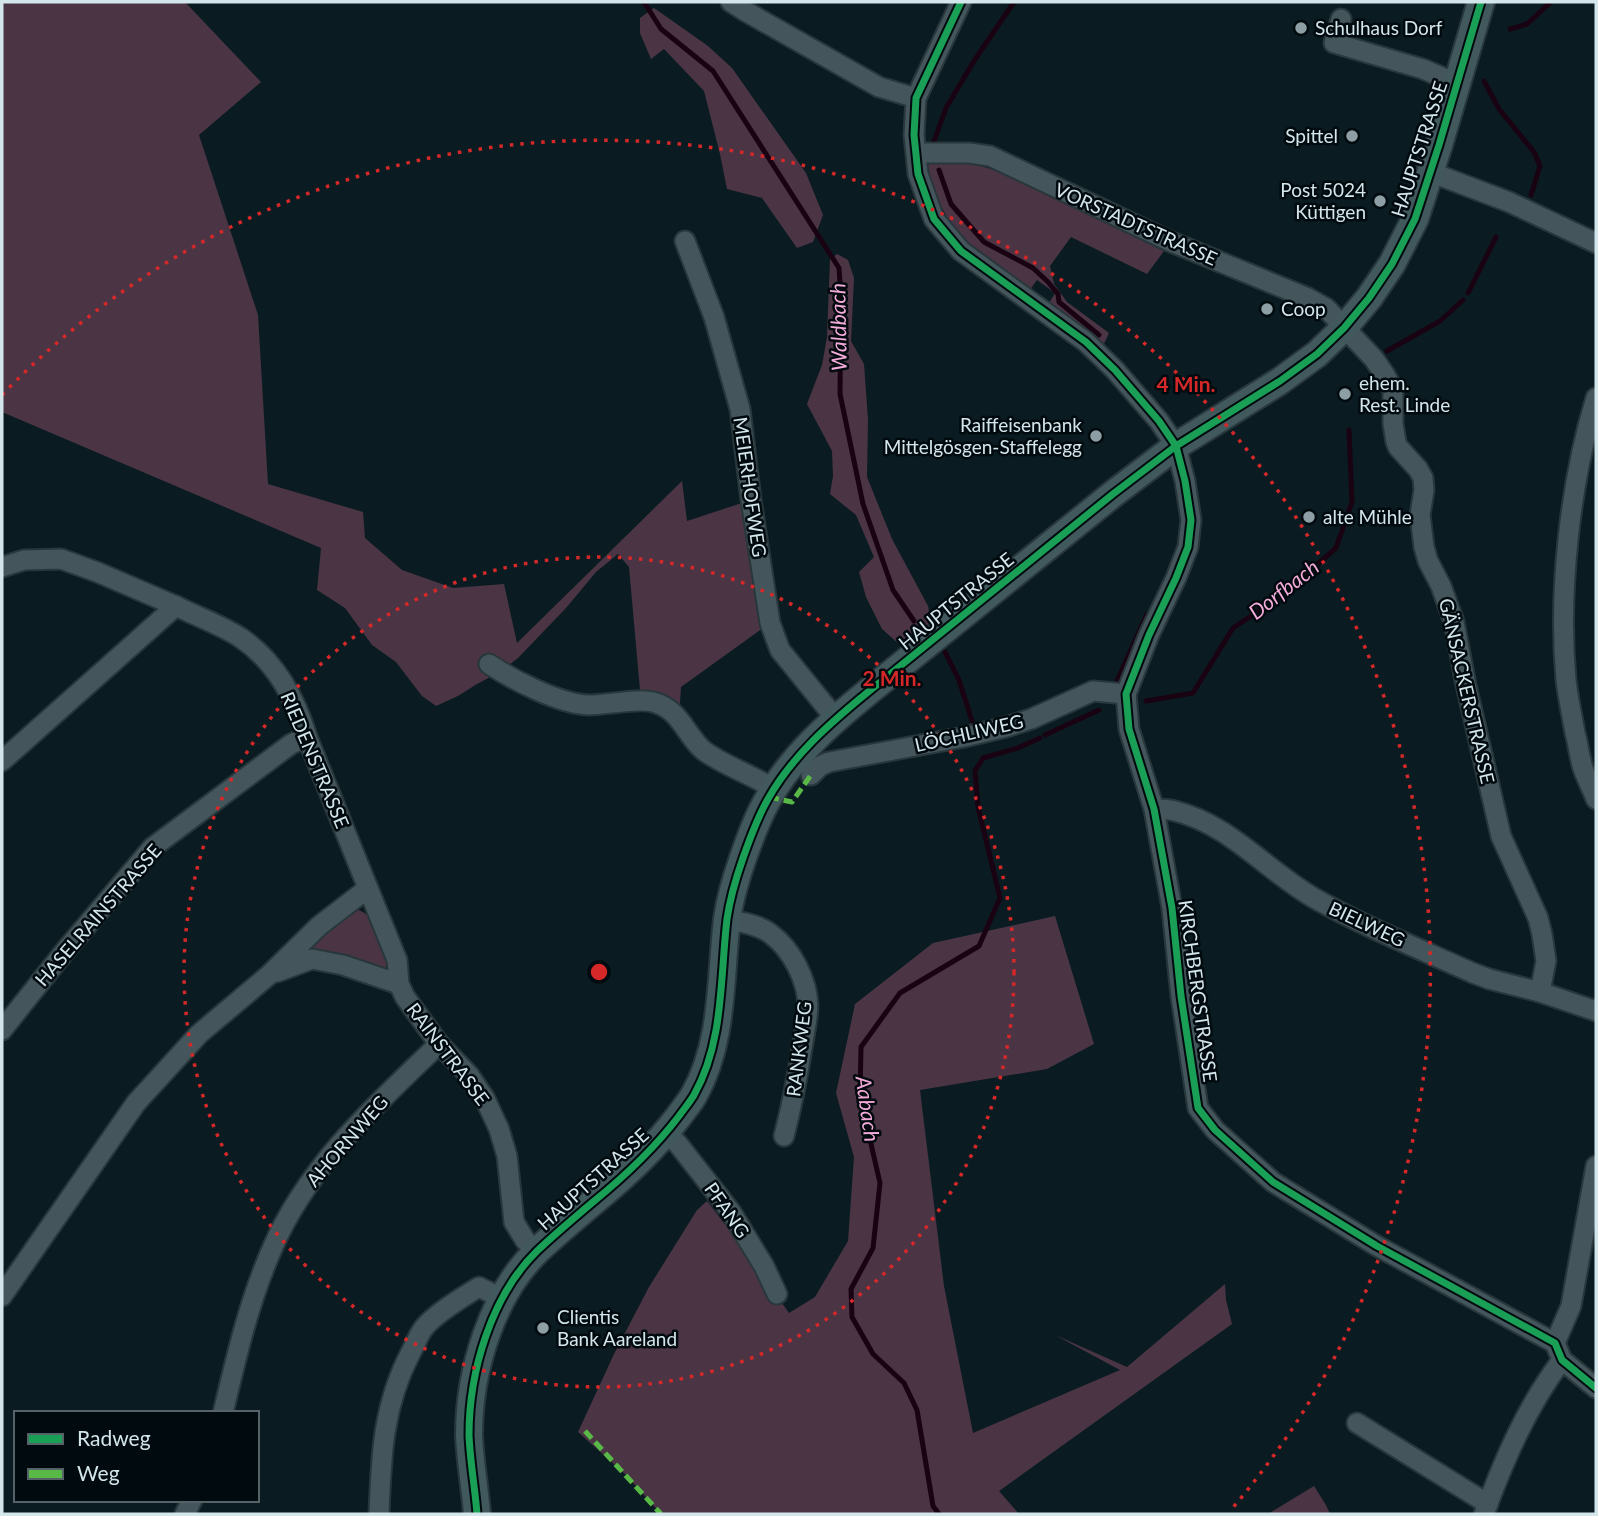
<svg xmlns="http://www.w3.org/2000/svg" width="1598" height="1516" font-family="Lato,sans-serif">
<rect width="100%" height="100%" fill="#0a1c21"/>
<g fill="#4b3545">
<path d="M2,2H185L261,82L199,135L258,315L268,484L363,512L365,538L402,570L453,588L504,584L517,643L682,481L687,521L751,500L770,623L681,687L679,718L641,701L629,567L618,554L596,572L566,608L518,658L500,672L477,684L458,696L436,706L422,696L396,662L372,645L345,608L317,590L321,548L2,412Z"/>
<path d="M654,8L708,46L732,68L806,173L823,215L813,242L797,248L762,198L727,189L720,154L704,91L664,49L651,59L640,33V18Z"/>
<path d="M944,159L964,161L1007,174L1164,251L1147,274L1071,237L1050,266L1054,284L1067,302L1109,333L1103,346L1048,305L1055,293L1037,280L1029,291L958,237L930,186L927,164Z"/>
<path d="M837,254L848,260L854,278L851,341L864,364L868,420L867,477L892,539L928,606L931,621L917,639L900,645L882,629L866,597L859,572L874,557L856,515L830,494L833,476L832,451L807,404L822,365L827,337L830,260Z"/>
<path d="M358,910C377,915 383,944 390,960L389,967L382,970L350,956L311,951L310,944Z"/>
<path d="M1055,916L1094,1044L1047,1069L920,1090L944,1286L973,1433L1120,1370L1055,1335L1127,1367L1225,1284L1226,1300L1232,1324L999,1491L1019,1514H661L626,1475L578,1432L614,1354L649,1287L697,1210L707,1201L744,1249L789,1313L815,1297L848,1241L854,1157L836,1093L855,1004L933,943Z"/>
<path d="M1314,1486L1326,1505L1330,1514H1268Z"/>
</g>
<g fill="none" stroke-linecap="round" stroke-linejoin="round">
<g stroke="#190313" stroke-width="5">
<path d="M644,2L661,29L713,71L839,268L841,296L840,394L863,504L893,590L914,621"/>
<path d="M1510,29L1527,24L1551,2"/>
<path d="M1484,81L1499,109L1534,152L1540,166L1531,195"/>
<path d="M933,144L946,108L974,61L1014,2"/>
<path d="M939,170L951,204L984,242L1033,268L1048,282L1058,294L1059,302L1099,335"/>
<path d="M1468,293L1496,237"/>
<path d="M1387,351L1440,321L1463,300"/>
<path d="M945,652L959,680L972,721"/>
<path d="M1117,681L1147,614"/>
<path d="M1146,701L1193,693L1233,628L1280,597L1336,548L1352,502L1349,430"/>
<path d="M1045,735L1099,710"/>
<path d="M939,1514L933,1506L917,1410L904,1383L873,1354L852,1317L851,1289L873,1248L880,1183L860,1096L861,1047L900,993L979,946L1000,898L978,807L975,771L983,758L1018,748L1040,738"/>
</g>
<defs>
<g id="street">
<path d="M731,2L745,11L879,87L916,98"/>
<path d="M961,2L916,98L914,135L918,174L934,219L961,251L1086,342L1115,370L1159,421L1176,446L1185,481L1191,520L1188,547L1176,578L1149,635L1126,694L1129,729L1154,809L1172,908L1181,996L1198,1108L1215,1130L1273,1182L1377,1246L1555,1343L1562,1360L1596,1388"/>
<path d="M1341,19L1334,43L1423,69L1458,84"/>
<path d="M917,153H969L990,156L1169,241L1308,298L1326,308L1374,359L1385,375L1393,390V424L1396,442L1398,447L1418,469L1423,478L1424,490L1420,515L1424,547L1428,561L1441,586L1454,622L1466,685L1501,836L1538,918L1542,934L1546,961L1540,992"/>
<path d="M1430,172L1509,202L1596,243"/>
<path d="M685,241L714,317L740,409L751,500L770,623L780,650L836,719"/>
<path d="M1596,398C1570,482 1558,592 1566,680C1568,698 1572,715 1575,733C1578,743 1579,754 1582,765C1585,776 1592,788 1596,799"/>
<path d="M2,567L24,560L61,559L97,572L176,606"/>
<path d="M489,664C513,680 559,704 589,705C605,705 639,698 653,702C680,709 685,734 703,750C722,765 753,775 774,789"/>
<path d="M2,761L176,606C196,616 223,626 241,638C275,661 296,699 307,737L397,960L399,984L405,997L439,1044L469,1075L485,1099L499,1129L507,1156L514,1222L525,1240L537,1252"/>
<path d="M811,775L820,766L829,762L964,737L1006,727L1031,719L1093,691L1126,694"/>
<path d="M1154,809C1160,809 1168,809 1175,811C1229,824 1267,871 1314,898C1365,927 1420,949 1473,973L1489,979L1540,992L1596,1011"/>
<path d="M727,920C742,922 761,925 772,935C792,950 807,980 808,1005C808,1017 805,1030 803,1042C798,1074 792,1105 784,1136"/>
<path d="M277,972L312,959L343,965L399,984"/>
<path d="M2,1030L65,951L153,847L291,744L307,737"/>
<path d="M666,1133L678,1144L731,1212L764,1266L777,1294"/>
<path d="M2,1296L136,1103L199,1034L269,975L319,926L367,889"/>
<path d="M1555,1343L1571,1306L1596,1166"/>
<path d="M223,1413C236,1358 249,1301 272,1249C307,1167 376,1104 439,1044"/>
<path d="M1357,1423L1488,1504"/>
<path d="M185,1514L192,1500"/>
<path d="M379,1514C381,1456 383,1405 411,1352C415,1345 418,1336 423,1329C434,1314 463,1297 479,1287L503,1299"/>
<path d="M1484,1514C1504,1460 1527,1406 1562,1360"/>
</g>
<path id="secondary" d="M477,1514C475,1488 470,1461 469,1435C469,1372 491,1296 537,1251C555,1234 574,1218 593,1202C625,1176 654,1149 679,1116C684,1109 690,1102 694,1095C724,1042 720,978 727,919C730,898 736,878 743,858C750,838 757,818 768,799C792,756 830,723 868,692L1113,494L1176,446L1280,381L1317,354L1344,328L1369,298L1392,264L1415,219L1439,145L1481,2"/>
</defs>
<use href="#street" stroke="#28373c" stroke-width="23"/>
<use href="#secondary" stroke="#28373c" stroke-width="30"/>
<use href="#street" stroke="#44565b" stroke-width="19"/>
<use href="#secondary" stroke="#41585d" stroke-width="26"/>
<g stroke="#58b947" stroke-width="5" stroke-dasharray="10 5" stroke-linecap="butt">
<path d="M769,797L792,802L811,775"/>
<path d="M585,1431L661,1514"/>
</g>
<defs>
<g id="cycleway">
<path d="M961,2L916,98L914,135L918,174L934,219L961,251L1086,342L1115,370L1159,421L1176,446L1185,481L1191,520L1188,547L1176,578L1149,635L1126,694L1129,729L1154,809L1172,908L1181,996L1198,1108L1215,1130L1273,1182L1377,1246L1555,1343L1562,1360L1596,1388"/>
<path d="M477,1514C475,1488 470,1461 469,1435C469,1372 491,1296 537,1251C555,1234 574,1218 593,1202C625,1176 654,1149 679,1116C684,1109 690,1102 694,1095C724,1042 720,978 727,919C730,898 736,878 743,858C750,838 757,818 768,799C792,756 830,723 868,692L1113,494L1176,446L1280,381L1317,354L1344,328L1369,298L1392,264L1415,219L1439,145L1481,2"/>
</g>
</defs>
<use href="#cycleway" stroke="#010a0e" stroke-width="11"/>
<use href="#cycleway" stroke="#1a9f57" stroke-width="7"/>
</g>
<g fill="none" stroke="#d62828" stroke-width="3.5" stroke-dasharray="3.5 7">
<circle cx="599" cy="972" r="415"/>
<path d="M2 395A830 830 0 0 1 1230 1511"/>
</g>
<g fill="#8d9fa5" stroke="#010a0e" stroke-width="2.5">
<circle cx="1301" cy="28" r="7"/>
<circle cx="1352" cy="136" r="7"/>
<circle cx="1380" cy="201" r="7"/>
<circle cx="1267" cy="309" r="7"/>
<circle cx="1345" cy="394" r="7"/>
<circle cx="1096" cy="436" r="7"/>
<circle cx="1309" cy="517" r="7"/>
<circle cx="543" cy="1328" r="7"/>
</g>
<g text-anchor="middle" stroke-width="5" stroke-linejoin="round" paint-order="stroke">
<g font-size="19" fill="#d3e6ec" stroke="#010a0e" text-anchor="start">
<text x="1315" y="35">Schulhaus Dorf</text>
<text x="1338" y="143" text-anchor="end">Spittel</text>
<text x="1366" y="197" text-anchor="end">Post 5024<tspan x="1366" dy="22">Küttigen</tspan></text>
<text x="1281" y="316">Coop</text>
<text x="1359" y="390">ehem.<tspan x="1359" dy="22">Rest. Linde</tspan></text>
<text x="1082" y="432" text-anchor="end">Raiffeisenbank<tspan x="1082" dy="22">Mittelgösgen-Staffelegg</tspan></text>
<text x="1323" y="524">alte Mühle</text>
<text x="557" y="1324">Clientis<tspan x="557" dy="22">Bank Aareland</tspan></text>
</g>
<g font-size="19" fill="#d3e6ec" stroke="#010a0e">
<text transform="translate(1419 149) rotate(-72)" y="7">HAUPTSTRASSE</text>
<text transform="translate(1136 224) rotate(24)" y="7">VORSTADTSTRASSE</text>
<text transform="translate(750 487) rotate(82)" y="7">MEIERHOFWEG</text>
<text transform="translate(956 601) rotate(-39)" y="7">HAUPTSTRASSE</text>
<text transform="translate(1467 691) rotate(77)" y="7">GÄNSACKERSTRASSE</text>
<text transform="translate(969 733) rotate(-13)" y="7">LÖCHLIWEG</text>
<text transform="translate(315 760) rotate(67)" y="7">RIEDENSTRASSE</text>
<text transform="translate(98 915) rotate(-49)" y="7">HASELRAINSTRASSE</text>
<text transform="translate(1367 924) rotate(25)" y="7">BIELWEG</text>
<text transform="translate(1198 991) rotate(82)" y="7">KIRCHBERGSTRASSE</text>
<text transform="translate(799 1049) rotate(-83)" y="7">RANKWEG</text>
<text transform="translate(448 1054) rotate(53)" y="7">RAINSTRASSE</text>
<text transform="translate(347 1141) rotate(-49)" y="7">AHORNWEG</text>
<text transform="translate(593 1179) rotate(-42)" y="7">HAUPTSTRASSE</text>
<text transform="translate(727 1210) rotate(55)" y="7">PFANG</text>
</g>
<g font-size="21" font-style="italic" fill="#f4abd9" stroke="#010a0e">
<text transform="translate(839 327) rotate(-91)" y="7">Waldbach</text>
<text transform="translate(1284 590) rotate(-38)" y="7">Dorfbach</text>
<text transform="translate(867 1109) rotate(82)" y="7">Aabach</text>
</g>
</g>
<circle cx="599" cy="972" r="10" fill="#d62828" stroke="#010a0e" stroke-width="3.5"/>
<g font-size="21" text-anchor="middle" font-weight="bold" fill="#d62828" stroke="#010a0e" stroke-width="5" stroke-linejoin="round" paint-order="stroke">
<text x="1186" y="392">4 Min.</text>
<text x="892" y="686">2 Min.</text>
</g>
<rect width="1598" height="1516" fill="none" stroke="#d3e6ec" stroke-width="7"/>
<rect x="14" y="1411" width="245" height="91" fill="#010a0e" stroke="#556267" stroke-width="2"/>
<rect x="28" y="1434" width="35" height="10" fill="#1a9f57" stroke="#556267" stroke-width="2"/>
<text x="77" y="1446" font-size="21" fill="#d3e6ec">Radweg</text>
<rect x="28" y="1469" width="35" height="10" fill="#58b947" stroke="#556267" stroke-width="2"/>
<text x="77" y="1481" font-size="21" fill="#d3e6ec">Weg</text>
</svg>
